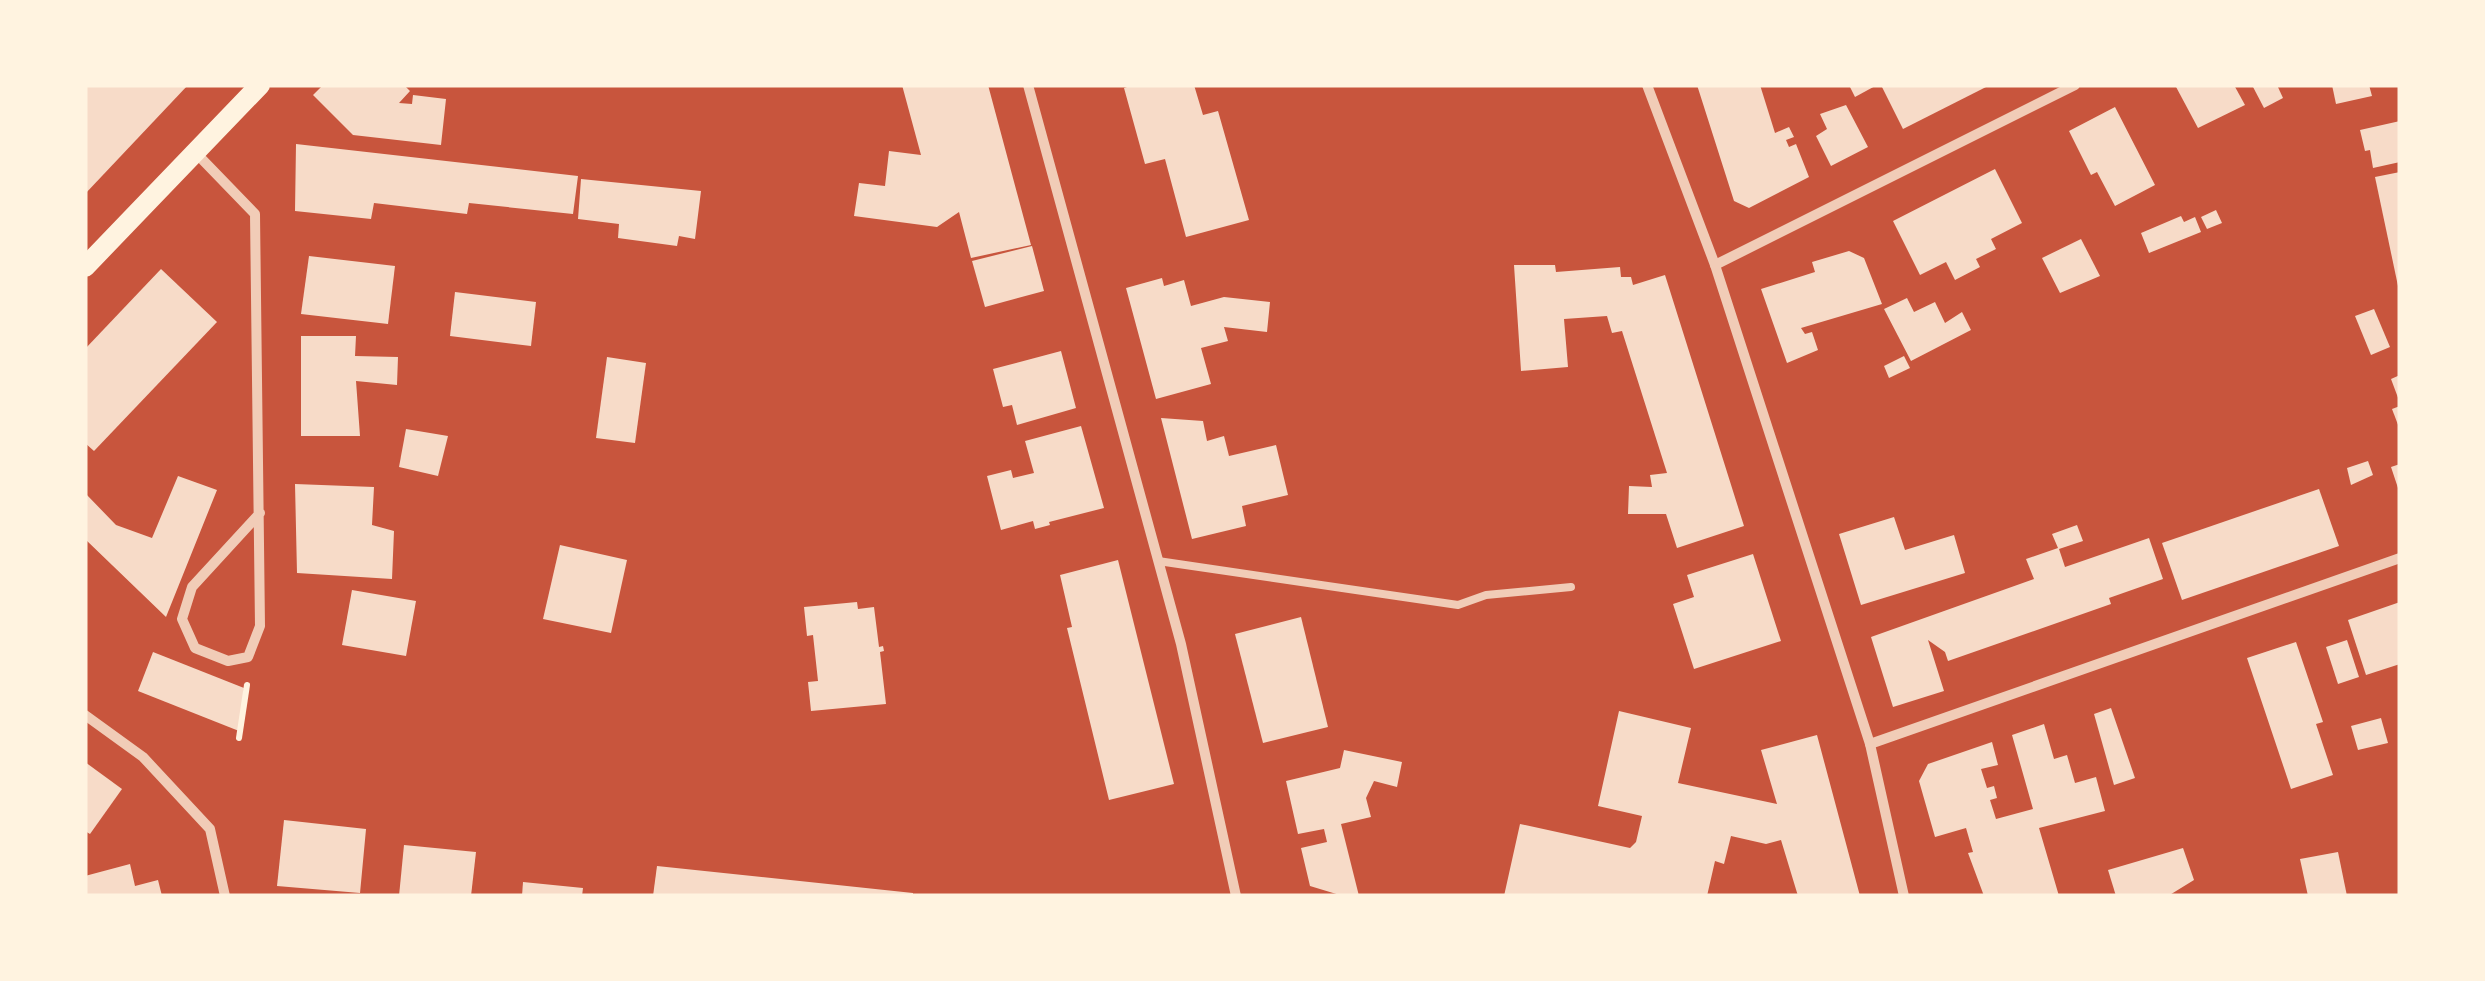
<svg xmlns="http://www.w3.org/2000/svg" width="2485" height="981" font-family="'Libre Baskerville',serif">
<rect width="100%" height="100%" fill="#c8553d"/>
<g fill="#f7dbc8">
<path d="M85,85H188L85,194Z"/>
<path d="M323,85H404L410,91L399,103L412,104L413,95L446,99L441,145L353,135L313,95Z"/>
<path d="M902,85H988L1031,245L971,258L959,212L937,227L854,216L859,183L885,186L889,151L921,155Z"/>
<path d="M1133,85H1194L1203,115L1218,111L1249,220L1186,237L1165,159L1145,164L1124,88Z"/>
<path d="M1697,85H1760L1775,133L1789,127L1794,137L1786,140L1789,147L1796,144L1809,177L1749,208L1734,201Z"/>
<path d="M1849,85H1877L1855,97Z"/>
<path d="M1881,85H1990L1903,129Z"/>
<path d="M2175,85H2234L2245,105L2198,128Z"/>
<path d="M2252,85H2277L2283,98L2264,108Z"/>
<path d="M2332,85H2369L2372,96L2336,104Z"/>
<path d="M1846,105L1868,147L1831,166L1816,136L1827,129L1820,114Z"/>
<path d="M2115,107L2155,185L2115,206L2097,172L2091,175L2069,131Z"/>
<path d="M2400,121V162L2373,168L2370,150L2365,151L2360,130Z"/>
<path d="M296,144L578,176L573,214L469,203L467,214L374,203L371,219L295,211Z"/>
<path d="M1995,169L2022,223L1991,239L1996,249L1976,259L1980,267L1955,280L1946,262L1920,275L1893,221Z"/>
<path d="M2400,172V286H2398L2375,177Z"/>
<path d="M581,179L701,191L695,239L679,236L677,246L618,238L619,224L578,219Z"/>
<path d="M2216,210L2222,223L2207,229L2201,217Z"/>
<path d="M2181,216L2184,222L2195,217L2201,232L2149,253L2141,233Z"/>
<path d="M2081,239L2100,276L2060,293L2042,258Z"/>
<path d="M1032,246L1044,291L985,307L972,261Z"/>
<path d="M1849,251L1864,258L1882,304L1801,328L1805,334L1812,332L1818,350L1787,363L1761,289L1815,272L1812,262Z"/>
<path d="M309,256L395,266L388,324L301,314Z"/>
<path d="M1514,265H1555L1556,272L1620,267L1621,277H1631L1633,285L1665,275L1744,526L1677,548L1666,514H1628L1629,486L1652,487L1650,475L1667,473L1622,331L1612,333L1607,316L1564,319L1568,367L1521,371Z"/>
<path d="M161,269L217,322L94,451L85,443V349Z"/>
<path d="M1162,278L1164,286L1184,280L1191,306L1224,297L1270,302L1267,332L1224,327L1228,341L1201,348L1211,384L1156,399L1126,288Z"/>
<path d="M455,292L536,302L531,346L450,336Z"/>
<path d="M1907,298L1914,312L1935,302L1945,323L1962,312L1971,330L1911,361L1884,309Z"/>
<path d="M2374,309L2390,347L2371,355L2355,316Z"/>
<path d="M301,336H356L355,356L398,357L397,385L356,381L360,436H301Z"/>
<path d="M1061,351L1076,408L1017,425L1012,405L1003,407L993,369Z"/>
<path d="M1904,356L1910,368L1889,378L1884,366Z"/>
<path d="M607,357L646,363L635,443L596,438Z"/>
<path d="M2400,375V403L2391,379Z"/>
<path d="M2400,406V430L2392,409Z"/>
<path d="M1161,418L1203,421L1207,441L1224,436L1229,456L1276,445L1288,495L1242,506L1246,526L1192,539Z"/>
<path d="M1081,426L1104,508L1049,522L1050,525L1035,529L1033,521L1001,530L987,476L1011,470L1013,478L1034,473L1025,441Z"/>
<path d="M406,429L448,436L438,476L399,467Z"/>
<path d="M2368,461L2373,475L2351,485L2347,468Z"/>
<path d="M2400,464V491H2399L2391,467Z"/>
<path d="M178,476L217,490L166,617L85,539V493L116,525L152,538Z"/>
<path d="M295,484L374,487L372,525L394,531L392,579L297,573Z"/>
<path d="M2319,489L2339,546L2182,600L2162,543Z"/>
<path d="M1894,517L1905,550L1954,535L1965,573L1861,605L1839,534Z"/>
<path d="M2077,525L2083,541L2059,549L2065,567L2149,538L2163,579L2109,598L2111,604L1948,661L1945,652L1928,640L1944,691L1893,707L1871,637L2034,579L2026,559L2058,548L2052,534Z"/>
<path d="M560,545L627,560L611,633L543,619Z"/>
<path d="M1753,554L1781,641L1694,669L1673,604L1694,597L1687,575Z"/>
<path d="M1118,560L1174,784L1109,800L1067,628L1072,627L1060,575Z"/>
<path d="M352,590L416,601L406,656L342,645Z"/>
<path d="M857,602L858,609L874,607L879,647L883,646L884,651L880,652L886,704L811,711L808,682L818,681L813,635L807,636L804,607Z"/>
<path d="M2400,602V664L2366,675L2348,620Z"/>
<path d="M1301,617L1328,727L1263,743L1235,634Z"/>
<path d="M2347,640L2359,677L2338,684L2326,647Z"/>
<path d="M2296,642L2323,722L2316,724L2333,775L2291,789L2247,658Z"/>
<path d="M153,652L244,688L239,731L138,691Z"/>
<path d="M2111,708L2135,778L2114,785L2094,714Z"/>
<path d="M1619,711L1691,728L1678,783L1777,804L1761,750L1817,735L1860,896H1798L1781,840L1766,844L1731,836L1724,864L1715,861L1707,896H1504L1520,824L1630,848L1636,842L1642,816L1598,806Z"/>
<path d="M2381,718L2388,743L2358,750L2351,726Z"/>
<path d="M2044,724L2054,759L2067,755L2075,783L2096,777L2105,811L2039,828L2059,896H1984L1968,853L1973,852L1966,828L1935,837L1919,781L1928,764L1992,742L1998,765L1981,769L1987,788L1994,786L1997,798L1990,800L1996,819L2033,809L2012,735Z"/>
<path d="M1344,750L1402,762L1397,787L1374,781L1366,798L1371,817L1341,824L1359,896H1343L1310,886L1301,848L1327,842L1324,829L1298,834L1286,781L1340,768Z"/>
<path d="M85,762L122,789L90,834L85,831Z"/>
<path d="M284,820L366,829L360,893L277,886Z"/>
<path d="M404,845L476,852L471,896H399Z"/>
<path d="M2183,848L2194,880L2168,896H2116L2108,870Z"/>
<path d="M2338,852L2347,896H2308L2300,859Z"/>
<path d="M130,864L135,886L158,880L162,896H85V876Z"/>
<path d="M657,866L913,893V896H653Z"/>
<path d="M523,882L583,888L582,896H522Z"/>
</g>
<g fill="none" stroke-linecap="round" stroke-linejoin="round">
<path stroke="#fff3e0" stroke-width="6" d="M239,738L247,685"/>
<path stroke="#f1ccb7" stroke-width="8" d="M1158,561L1458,605L1486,595L1571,587"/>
<g stroke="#f1ccb7" stroke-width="10">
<path d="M1028,85L1181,644L1236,896"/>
<path d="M1647,85L1715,265L1870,744L1904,896"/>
<path d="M196,153L255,214L260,626L248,657L228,661L195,648L182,619L192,587L260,513"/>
<path d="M1715,265L2075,85"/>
<path d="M85,715L143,757L210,829L225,896"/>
<path d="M1870,744L2400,558"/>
</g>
<path stroke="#fff3e0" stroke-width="20" d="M85,267L260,85"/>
</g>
<rect width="2485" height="981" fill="none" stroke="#fff3e0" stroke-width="175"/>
</svg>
